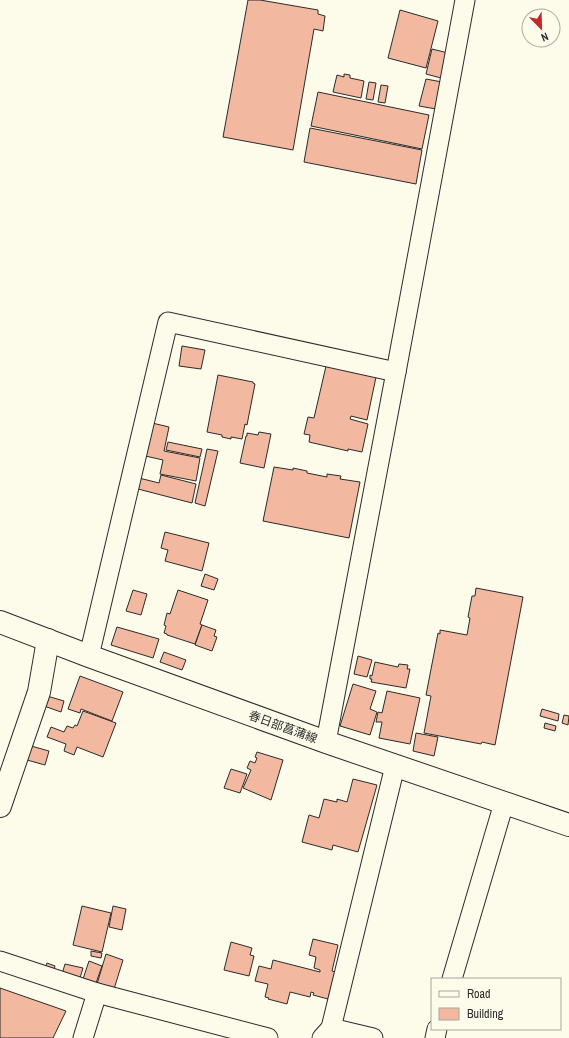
<svg xmlns="http://www.w3.org/2000/svg" width="569" height="1038" font-family="'Archivo Narrow','Noto Sans JP',sans-serif">
<rect width="100%" height="100%" fill="#fdfbea"/>
<g fill="#f2b8a0" stroke="#2b2b2b">
<path d="M248,0H260L318,10V14L325,16L323,31L314,29L293,150L223,137Z"/>
<path d="M400,10L438,21L426,68L388,58Z"/>
<path d="M432,49L448,53L441,78L426,74Z"/>
<path d="M344,74L350,75V78L364,81L361,98L333,92L337,75L344,77Z"/>
<path d="M426,79L442,82L436,109L419,106Z"/>
<path d="M369,82L376,83L373,100L366,99Z"/>
<path d="M381,85L388,86L385,103L378,102Z"/>
<path d="M318,92L429,115L422,149L311,126Z"/>
<path d="M310,128L422,150L416,184L304,162Z"/>
<path d="M182,346L205,350L201,369L179,366Z"/>
<path d="M326,366L376,377L367,420L351,416L350,419L368,424L362,452L348,449V451L309,442L310,435L304,434L308,417L314,418Z"/>
<path d="M218,375L253,382V383L255,384L247,425L245,424L242,439L231,437V439L222,437V435L207,432Z"/>
<path d="M148,422L169,427L164,451L200,458L196,481L160,474L163,460L141,455Z"/>
<path d="M259,432L271,434L264,468L240,463L246,436H247V433L258,435Z"/>
<path d="M168,442L202,449L200,457L166,450Z"/>
<path d="M207,449L218,451L205,506L195,503Z"/>
<path d="M274,467L293,470V468L307,471V473L327,477V474L341,476L340,479L360,482L349,538L263,521Z"/>
<path d="M161,475L196,484L192,503L138,489L139,478L159,483Z"/>
<path d="M165,532L209,543L202,571L165,561L168,550L161,548Z"/>
<path d="M205,574L218,579L214,590L201,586Z"/>
<path d="M476,588L523,597L495,745L482,742L481,744L424,733L431,696L426,695L438,633L440,634V630L467,635L470,618L468,617L472,596H475Z"/>
<path d="M133,590L147,594L141,615L126,611Z"/>
<path d="M178,590L208,600L200,624L202,625L195,644L167,635V634L164,633L166,626L164,625L167,613L170,614Z"/>
<path d="M202,625L216,630L214,636L217,637L212,651L195,645Z"/>
<path d="M117,627L159,639L153,658L111,645Z"/>
<path d="M164,652L186,660L182,670L160,662Z"/>
<path d="M358,656L372,660L367,677L354,674Z"/>
<path d="M375,662L398,667L399,664L408,665L407,669H410L406,688L371,682L372,679H370V675L372,676Z"/>
<path d="M80,676L123,692L112,721L81,709L80,713L68,709Z"/>
<path d="M353,684L376,691L370,709L377,712L370,735L340,726Z"/>
<path d="M387,691L420,698L410,744L379,738L382,722H376L378,712L382,713Z"/>
<path d="M47,696L64,701L61,712L44,706Z"/>
<path d="M542,709L559,714L558,721L540,716Z"/>
<path d="M83,711L116,723L103,757L77,747L74,755L64,751L66,744L47,737L51,727L64,732L67,726L73,728L75,725L77,726Z"/>
<path d="M564,715L569,716L568,725L562,723Z"/>
<path d="M545,723L556,726L555,731L544,728Z"/>
<path d="M416,733L438,737L434,756L413,751Z"/>
<path d="M31,746L49,751L45,765L27,760Z"/>
<path d="M257,752L283,760L271,800L243,788L251,770L247,768L250,761L255,763L257,758L255,757Z"/>
<path d="M231,769L247,774L240,793L224,788Z"/>
<path d="M353,779L377,785L358,852L333,845L332,850L302,842L309,815L319,818L324,799L337,802V799L347,802Z"/>
<path d="M82,906L111,913L102,952L73,945Z"/>
<path d="M113,906L126,909L122,930L109,927Z"/>
<path d="M313,939L338,945L332,971L335,972L328,999L313,995L314,993L311,992L310,997L290,992L287,1004L268,999L269,998L265,997L268,984L255,981L259,966L271,969L273,960L320,972V970L314,968L316,957L309,955Z"/>
<path d="M231,942L252,948L250,955L254,956L249,976L224,970Z"/>
<path d="M91,951L102,953L101,958L91,956Z"/>
<path d="M106,954L123,960L114,989L97,984Z"/>
<path d="M89,961L102,966L96,983L83,979Z"/>
<path d="M47,963L55,966L54,970L45,968Z"/>
<path d="M65,964L83,968L80,978L62,974Z"/>
<path d="M0,988L66,1011L53,1038H0Z"/>
</g>
<g fill="none" stroke-linecap="round" stroke-linejoin="round">
<defs>
<g id="street">
<path d="M89,656L168,322L396,372"/>
<path d="M326,742L396,372L465,0"/>
<path d="M0,961L97,993L83,1038"/>
<path d="M452,979L504,803"/>
<path d="M97,993L268,1038"/>
<path d="M331,1028L373,1038"/>
<path d="M322,1038L331,1028L395,766"/>
<path d="M435,1038L437,1029"/>
</g>
<path id="secondary" d="M0,806L39,692L48,640"/>
<path id="primary" d="M0,622L89,656L326,742L569,825"/>
</defs>
<use href="#street" stroke="#2b2b2b" stroke-width="21"/>
<use href="#secondary" stroke="#2b2b2b" stroke-width="24"/>
<use href="#primary" stroke="#2b2b2b" stroke-width="24"/>
<use href="#street" stroke="#fdfbea" stroke-width="19"/>
<use href="#secondary" stroke="#fdfbea" stroke-width="22"/>
<use href="#primary" stroke="#fdfbea" stroke-width="22"/>
</g>
<g text-anchor="middle" stroke-width="3" stroke-linejoin="round" paint-order="stroke">
<g font-size="12" fill="#2b2b2b" stroke="#fdfbea">
<text transform="translate(283 727) rotate(20)" y="4">春日部菖蒲線</text>
</g>
</g>
<rect x="431" y="978" width="130" height="52" fill="#fdfbea" stroke="#a9a89e"/>
<rect x="439" y="991" width="20" height="6" fill="#fdfbea" stroke="#a9a89e"/>
<text x="467" y="998" font-size="12" fill="#2b2b2b">Road</text>
<rect x="439" y="1008" width="20" height="12" fill="#f2b8a0" stroke="#a9a89e"/>
<text x="467" y="1018" font-size="12" fill="#2b2b2b">Building</text>
<g transform="translate(541 28) rotate(157)"><circle r="19" fill="#fdfbea" stroke="#a9a89e"/>
<path d="M0-3L7 15L0 10L-7 15Z" fill="#c62828"/>
<text y="-6" font-size="11" font-weight="bold" text-anchor="middle" fill="#2b2b2b">N</text>
</g>
</svg>
